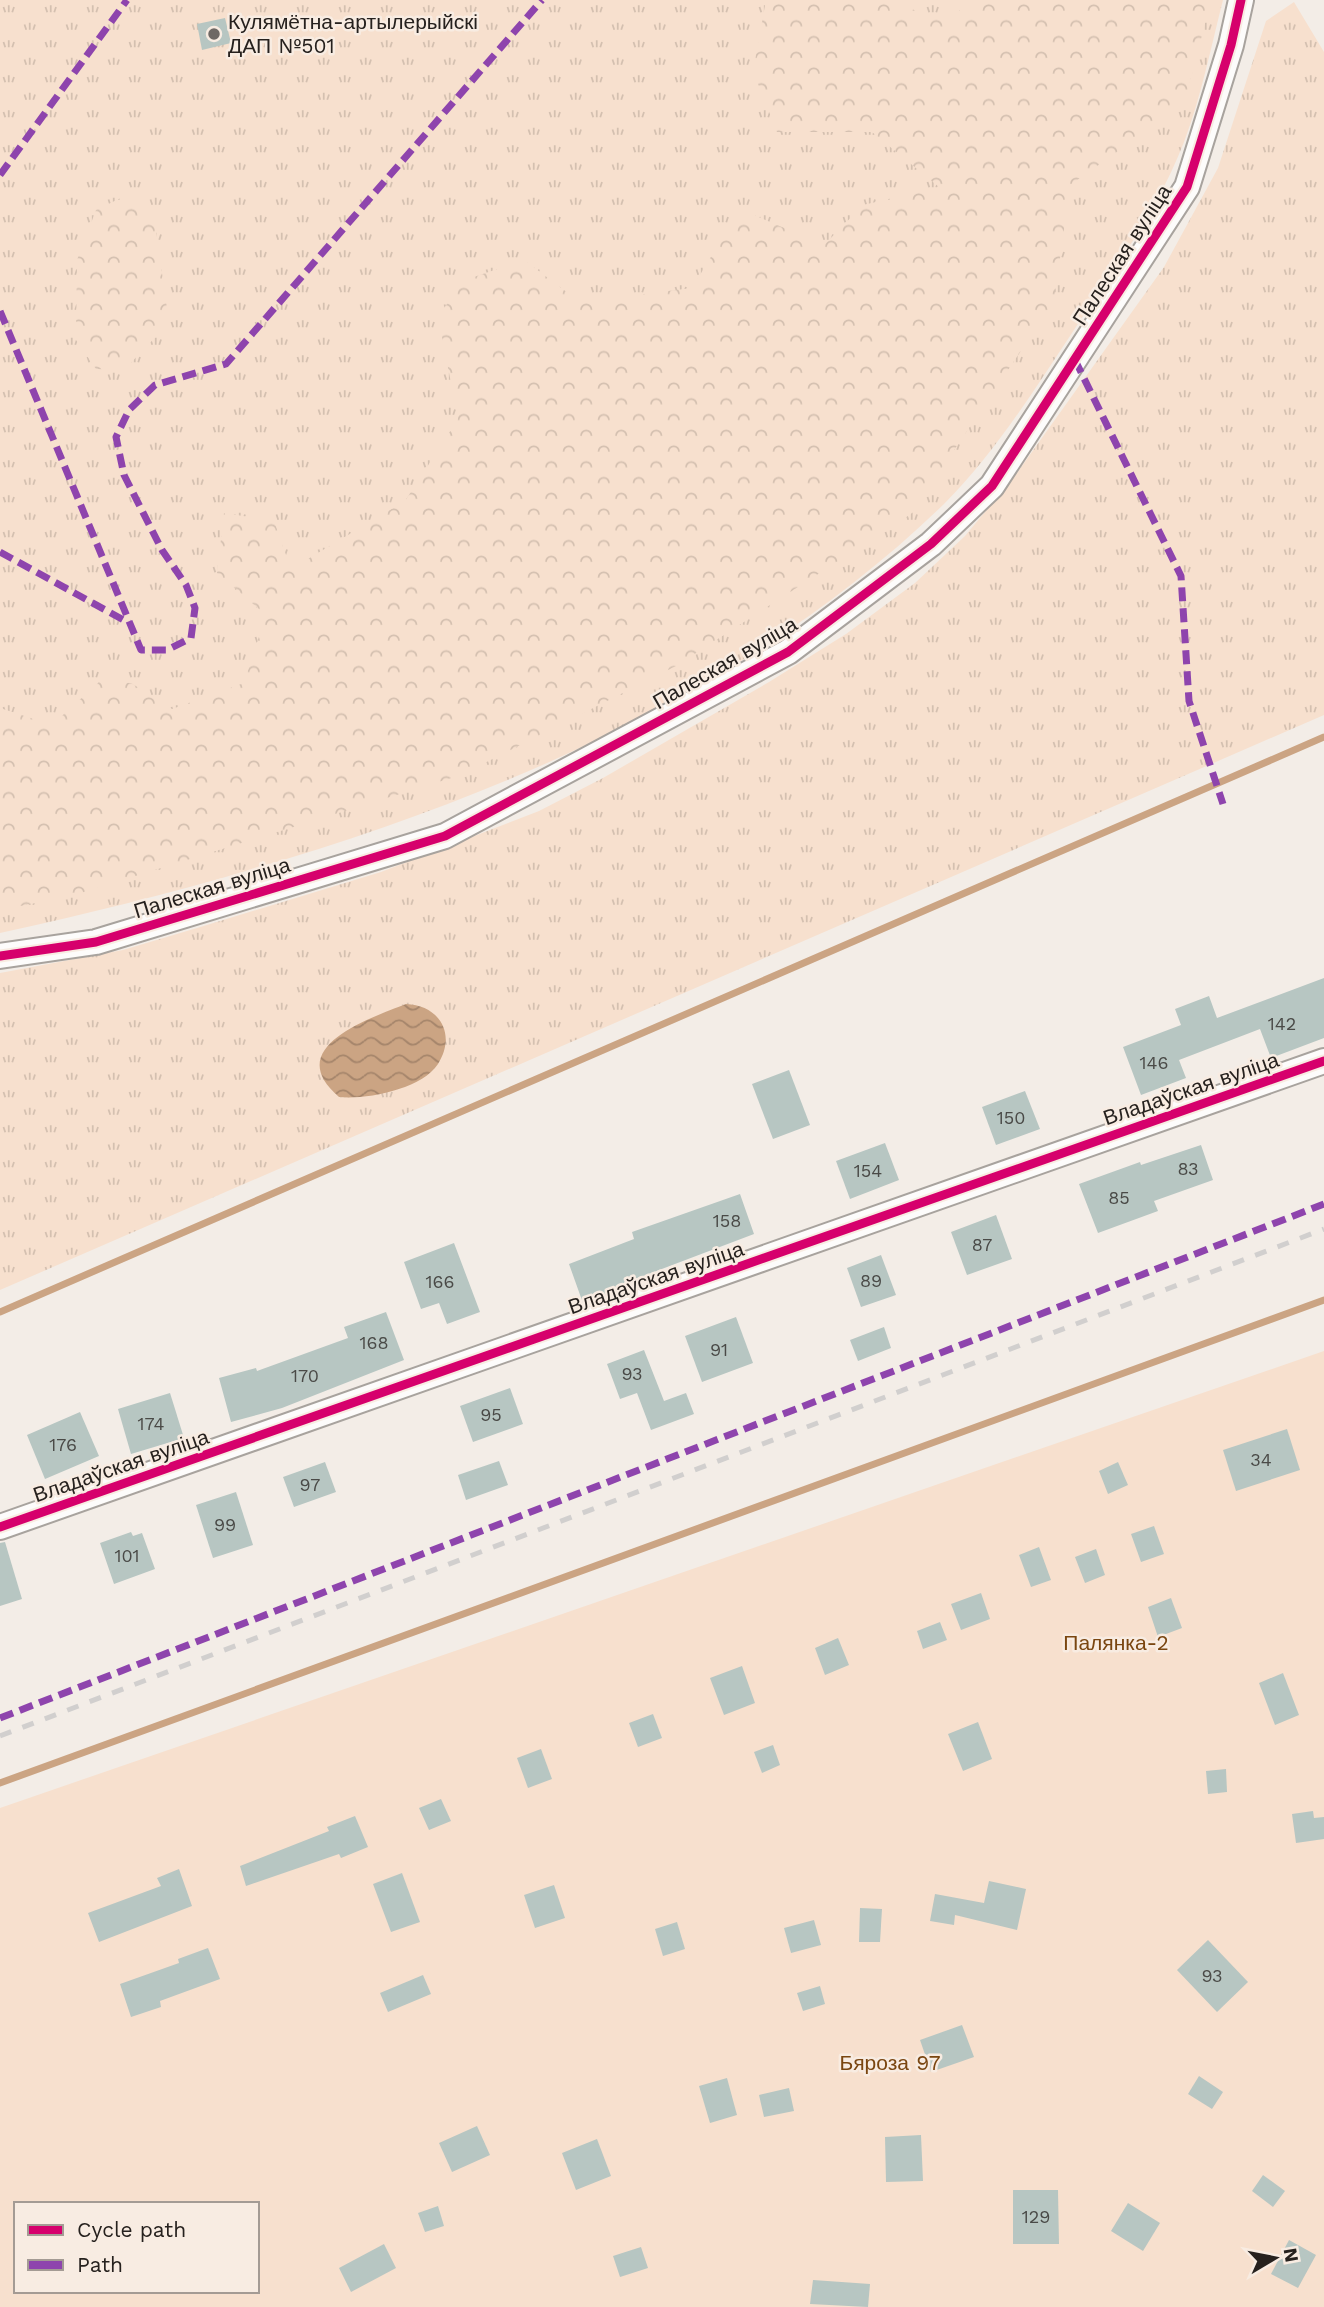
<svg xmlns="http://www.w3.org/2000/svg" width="1324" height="2307" font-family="'Work Sans',sans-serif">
<defs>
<pattern id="grass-tufts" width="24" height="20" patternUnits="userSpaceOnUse" patternTransform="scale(1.75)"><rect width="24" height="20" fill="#f7e0ce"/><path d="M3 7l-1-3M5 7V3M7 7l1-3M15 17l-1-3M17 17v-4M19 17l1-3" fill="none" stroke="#d4c0b0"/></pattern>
<pattern id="forest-crowns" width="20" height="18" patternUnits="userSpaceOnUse" patternTransform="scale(1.75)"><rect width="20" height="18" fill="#f7e0ce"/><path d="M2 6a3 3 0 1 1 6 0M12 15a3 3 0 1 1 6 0" fill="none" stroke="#d4c0b0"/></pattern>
<pattern id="water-waves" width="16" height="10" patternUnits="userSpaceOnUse" patternTransform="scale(1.75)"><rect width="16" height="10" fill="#cba483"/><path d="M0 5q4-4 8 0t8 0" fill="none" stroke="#a5856b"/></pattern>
</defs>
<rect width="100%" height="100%" fill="#f3ede7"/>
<g fill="url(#grass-tufts)">
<path d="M0,0H1223C1211,47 1201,97 1184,142C1157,212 1112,272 1072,333C1033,392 994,454 944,504C695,746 332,860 0,933Z"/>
<path d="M1294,2L1324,52V715L0,1290V973L123,950L197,928L381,872L539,811L603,778L769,682L846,634L915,583L965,536L1014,477L1164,267L1218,168L1266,21Z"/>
</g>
<g fill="url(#forest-crowns)">
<path d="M766,0H888L943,21L976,0H1211L1184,105L1070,185L1054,302L911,514L676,666L461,775L71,896L0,910V708L52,725L99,682L131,683L172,709L244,683L266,615L217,573L224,513L274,521L291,569L405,501L458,419L438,316L465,280L524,260L580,302L692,288L740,209L824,245L863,205L939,187L872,132H777L753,71Z"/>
<path d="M129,194L154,216L169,323L124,370L96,369L76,340L77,260L96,210Z"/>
</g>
<path fill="#f7e0ce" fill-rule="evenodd" d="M1324,1351V2307H0V1808ZM16,2204H257V2291H16Z"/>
<path fill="url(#water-waves)" d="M406,1004C439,1005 457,1034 438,1064C422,1089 366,1100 339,1097C281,1048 368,1019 406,1004Z"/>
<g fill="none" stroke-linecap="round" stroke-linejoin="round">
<g stroke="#cba483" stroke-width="7">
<path d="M0,1312L1324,737"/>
<path d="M0,1783L1324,1300"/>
</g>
</g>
<g fill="#b7c6c2">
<path d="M225,18L231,43L202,50L197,24Z"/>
<path d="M1324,978V1038L1271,1058L1260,1029L1179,1060L1186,1078L1141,1095L1123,1047L1181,1025L1175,1009L1209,996L1217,1018Z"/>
<path d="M789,1070L810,1125L773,1139L752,1084Z"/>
<path d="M1025,1091L1040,1129L996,1145L982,1107Z"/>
<path d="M885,1143L899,1180L850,1199L836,1161Z"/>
<path d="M1201,1145L1213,1180L1154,1201L1158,1211L1098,1233L1079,1184L1140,1162L1141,1165Z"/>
<path d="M740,1194L754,1234L617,1286L619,1293L584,1306L569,1264L634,1239L632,1232Z"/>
<path d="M996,1215L1012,1259L967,1275L951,1232Z"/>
<path d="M454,1243L480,1312L447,1324L439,1303L421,1309L404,1262Z"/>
<path d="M881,1255L896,1295L861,1307L847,1268Z"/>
<path d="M386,1312L404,1360L282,1408L231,1422L219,1378L256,1368L257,1371L348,1338L344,1327Z"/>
<path d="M736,1317L753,1363L702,1382L685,1336Z"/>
<path d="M884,1327L891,1348L858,1361L850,1340Z"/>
<path d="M644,1350L664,1401L686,1393L694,1414L651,1430L637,1393L620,1399L607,1364Z"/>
<path d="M510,1388L523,1424L473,1442L460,1406Z"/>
<path d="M170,1393L184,1438L131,1454L118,1409Z"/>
<path d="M80,1412L99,1456L45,1479L27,1435Z"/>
<path d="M1287,1429L1300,1470L1236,1491L1223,1450Z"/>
<path d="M499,1461L508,1485L466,1500L458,1475Z"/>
<path d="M325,1462L336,1492L294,1507L283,1477Z"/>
<path d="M1118,1462L1128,1485L1108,1494L1099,1471Z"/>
<path d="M236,1492L253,1545L213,1558L196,1505Z"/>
<path d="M1154,1526L1164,1554L1141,1562L1131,1534Z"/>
<path d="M131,1532L133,1536L142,1533L155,1569L114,1584L100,1543Z"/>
<path d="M5,1542L22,1599L0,1606V1543Z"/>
<path d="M1039,1547L1051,1580L1031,1587L1019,1555Z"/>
<path d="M1096,1549L1105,1575L1085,1583L1075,1557Z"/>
<path d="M981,1593L990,1619L961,1630L951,1604Z"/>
<path d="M1171,1598L1182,1628L1158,1637L1148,1607Z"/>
<path d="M940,1622L947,1640L923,1649L917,1631Z"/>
<path d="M838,1638L849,1665L825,1675L815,1648Z"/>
<path d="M742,1666L755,1703L724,1715L710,1678Z"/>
<path d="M1283,1673L1299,1715L1275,1725L1259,1683Z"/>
<path d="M653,1714L662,1738L638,1747L629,1723Z"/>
<path d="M978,1722L992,1759L963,1771L948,1734Z"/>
<path d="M773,1745L780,1765L762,1773L754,1752Z"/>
<path d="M541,1749L552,1779L528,1788L517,1758Z"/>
<path d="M1226,1769L1227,1792L1208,1794L1206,1771Z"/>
<path d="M441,1799L451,1821L429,1830L419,1808Z"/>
<path d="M1313,1811L1314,1818L1324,1817V1839L1296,1843L1292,1814Z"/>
<path d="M355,1816L368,1847L341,1858L339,1854L246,1886L240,1866L329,1831L327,1827Z"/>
<path d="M179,1869L192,1906L99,1942L88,1913L161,1886L157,1878Z"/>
<path d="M402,1873L420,1922L391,1932L373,1884Z"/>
<path d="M989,1881L1026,1889L1017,1930L955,1915L954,1925L930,1921L935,1894L984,1903Z"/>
<path d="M554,1885L565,1918L535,1928L524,1895Z"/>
<path d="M860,1908L882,1909L880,1942H859Z"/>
<path d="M814,1920L821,1945L791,1953L784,1928Z"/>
<path d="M677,1922L685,1949L663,1956L655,1929Z"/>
<path d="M1208,1940L1248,1982L1217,2012L1177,1970Z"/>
<path d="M208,1948L220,1979L160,2001L161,2007L131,2017L120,1984L179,1963L178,1959Z"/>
<path d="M423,1975L431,1994L388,2012L380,1993Z"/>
<path d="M820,1986L825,2004L803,2011L797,1993Z"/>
<path d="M962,2025L974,2057L931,2072L920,2040Z"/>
<path d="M1199,2076L1223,2092L1212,2109L1188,2094Z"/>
<path d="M727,2078L737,2115L710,2123L699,2086Z"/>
<path d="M789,2088L794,2111L764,2117L759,2095Z"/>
<path d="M477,2126L490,2155L452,2172L439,2143Z"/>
<path d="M921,2135L923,2181L886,2182L885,2137Z"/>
<path d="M597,2139L611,2176L576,2190L562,2153Z"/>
<path d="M1263,2175L1285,2191L1273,2207L1252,2191Z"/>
<path d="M1013,2190H1058L1059,2244H1013Z"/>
<path d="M1128,2203L1160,2223L1143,2251L1111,2231Z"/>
<path d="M438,2206L444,2226L425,2232L418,2213Z"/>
<path d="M1289,2240L1316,2255L1298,2288L1271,2274Z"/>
<path d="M384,2244L396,2268L351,2292L339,2268Z"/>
<path d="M641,2247L648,2268L620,2277L613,2256Z"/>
<path d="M813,2280L870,2284L868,2307L810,2304Z"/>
</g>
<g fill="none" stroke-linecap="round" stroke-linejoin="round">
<defs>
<g id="minor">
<path d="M0,956L96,942L445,836L788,652L931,544L992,486L1187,187L1231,45L1241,0"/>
<path d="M0,1527L1324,1061"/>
</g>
</defs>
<use href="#minor" stroke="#a8a39e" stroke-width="28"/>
<use href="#minor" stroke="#fdfcfb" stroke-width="24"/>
<path stroke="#d1cfce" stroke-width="5" stroke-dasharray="12 12" stroke-linecap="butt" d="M0,1736L1324,1229"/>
<g stroke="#8e44ad" stroke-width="7" stroke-dasharray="14 7" stroke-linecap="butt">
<path d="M0,175L127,0"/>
<path d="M0,311L141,650H167L191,638L195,608L186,585L162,550L124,475L116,437L129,410L155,385L226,364L542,0"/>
<path d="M1075,360L1181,576L1189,701L1223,804"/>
<path d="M0,552L129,623"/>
<path d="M0,1718L1324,1204"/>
</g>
<defs>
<g id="cycleway">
<path d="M0,956L96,942L445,836L788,652L931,544L992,486L1187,187L1231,45L1241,0"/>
<path d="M0,1527L1324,1061"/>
</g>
</defs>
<use href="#cycleway" stroke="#f8ece2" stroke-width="13"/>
<use href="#cycleway" stroke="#d6006c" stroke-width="9"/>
</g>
<circle fill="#6e6864" stroke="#f8ece2" stroke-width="2.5" cx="214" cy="34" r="7"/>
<g text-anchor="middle" stroke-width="5" stroke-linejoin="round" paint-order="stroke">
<g font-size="18" fill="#4a4a47">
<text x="1282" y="1030">142</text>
<text x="1154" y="1069">146</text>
<text x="1011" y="1124">150</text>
<text x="1188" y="1175">83</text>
<text x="868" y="1177">154</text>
<text x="1119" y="1204">85</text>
<text x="727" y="1227">158</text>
<text x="982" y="1251">87</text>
<text x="871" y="1287">89</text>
<text x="440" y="1288">166</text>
<text x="374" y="1349">168</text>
<text x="719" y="1356">91</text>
<text x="632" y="1380">93</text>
<text x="305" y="1382">170</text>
<text x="491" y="1421">95</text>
<text x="151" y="1430">174</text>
<text x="63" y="1451">176</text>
<text x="1261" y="1466">34</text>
<text x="310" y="1491">97</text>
<text x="225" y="1531">99</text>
<text x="127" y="1562">101</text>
<text x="1212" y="1982">93</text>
<text x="1036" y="2223">129</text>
</g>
<g font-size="21" fill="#26211e" stroke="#f8ece2" text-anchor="start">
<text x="228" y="29">Кулямётна-артылерыйскі<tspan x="228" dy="24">ДАП №501</tspan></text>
</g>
<g font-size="21" fill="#26211e" stroke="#f8ece2">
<text transform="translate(1122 255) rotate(-57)" y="7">Палеская вуліца</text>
<text transform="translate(725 663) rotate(-30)" y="7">Палеская вуліца</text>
<text transform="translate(212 888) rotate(-17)" y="7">Палеская вуліца</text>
<text transform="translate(1191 1089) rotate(-19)" y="7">Владаўская вуліца</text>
<text transform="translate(656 1278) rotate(-19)" y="7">Владаўская вуліца</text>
<text transform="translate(121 1466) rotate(-19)" y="7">Владаўская вуліца</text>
</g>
<g font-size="21" fill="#7a4610" stroke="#f8ece2">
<text x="1116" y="1650">Палянка-2</text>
<text x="890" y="2070">Бяроза 97</text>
</g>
</g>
<rect x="14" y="2202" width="245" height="91" fill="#f8ece2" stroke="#a49b94" stroke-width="2"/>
<rect x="28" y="2225" width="35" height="10" fill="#d6006c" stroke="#a49b94" stroke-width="2"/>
<text x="77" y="2237" font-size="21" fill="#26211e">Cycle path</text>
<rect x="28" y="2260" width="35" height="10" fill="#8e44ad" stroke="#a49b94" stroke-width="2"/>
<text x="77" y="2272" font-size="21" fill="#26211e">Path</text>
<g transform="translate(1275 2258) rotate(80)" stroke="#f8ece2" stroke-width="5" paint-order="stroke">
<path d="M0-5L12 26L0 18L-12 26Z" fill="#26211e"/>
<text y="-10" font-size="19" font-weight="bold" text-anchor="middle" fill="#26211e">N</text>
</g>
</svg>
